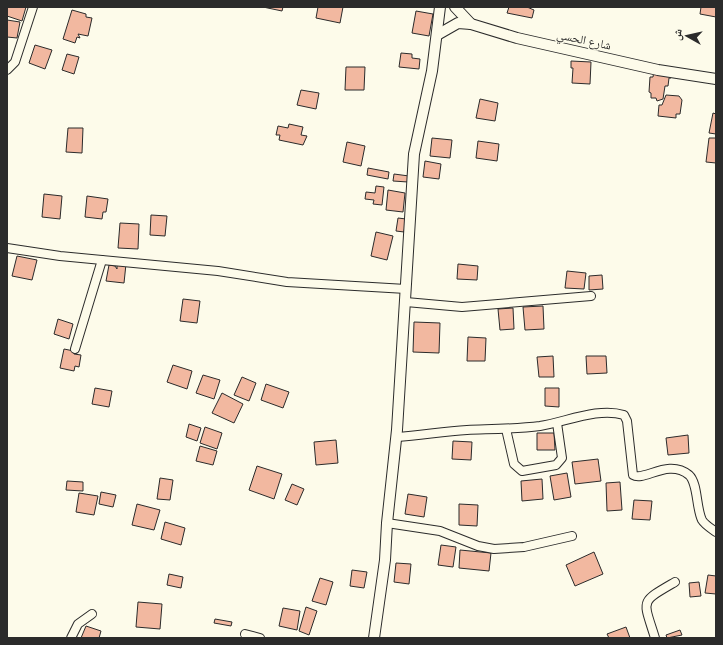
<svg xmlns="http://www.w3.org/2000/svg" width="723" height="645" font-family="'Varela Round','Noto Naskh Arabic',sans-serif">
<rect width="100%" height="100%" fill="#fdfbea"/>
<g fill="#f2b8a0" stroke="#2b2b2b">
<path d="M7,7H26L22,21L7,16Z"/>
<path d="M263,7H283L282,11Z"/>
<path d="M318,7H343L340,23L316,18Z"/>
<path d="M509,7H527L534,10L532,18L507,13Z"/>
<path d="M701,7H716V17L700,14Z"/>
<path d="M72,10L86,14V17L92,18L88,36L78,34L80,38L77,37L75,43L63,39Z"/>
<path d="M416,11L433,14L429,36L412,33Z"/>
<path d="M7,20L20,22L17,38L7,37Z"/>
<path d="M35,45L52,50L45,69L29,63Z"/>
<path d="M401,53L412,54V58L420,59L419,69L399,67Z"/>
<path d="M67,54L79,57L74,74L62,70Z"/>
<path d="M571,61L591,62L590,84L572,83L573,68H571Z"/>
<path d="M346,67H365L364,90H345Z"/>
<path d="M654,71L670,73L671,78H669L668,86H665L663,99L657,101L656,98H651V93L649,92L650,77H653Z"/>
<path d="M301,90L319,93L316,109L297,105Z"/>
<path d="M666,95L679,96L682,100L680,114H676V118L658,116L659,105H662Z"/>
<path d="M480,99L498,103L495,121L476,118Z"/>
<path d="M713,113L716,114V134L709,133Z"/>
<path d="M289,124L303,127L301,135L307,136L303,145L279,140L280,135H276L278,126L288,128Z"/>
<path d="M68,128H83L82,153L66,152Z"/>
<path d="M432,138L452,140L450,158L430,156Z"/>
<path d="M709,138H716V163L706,162Z"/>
<path d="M478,141L499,144L497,161L476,158Z"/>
<path d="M347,142L365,146L361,166L343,162Z"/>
<path d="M425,161L441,164L439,179L423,177Z"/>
<path d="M368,168L389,172L388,179L367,175Z"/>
<path d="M394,174L409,176L408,182L393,181Z"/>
<path d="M376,186L384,187L382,205L373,204L374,200L365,199L366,192L375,193Z"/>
<path d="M388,190L405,193L403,212L386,210Z"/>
<path d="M44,194L62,196L60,219L42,217Z"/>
<path d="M87,196L108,199L106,212H103L102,219L85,217Z"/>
<path d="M151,215L167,216L165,236L150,235Z"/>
<path d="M398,218L406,219L404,232L396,231Z"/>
<path d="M120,223L139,224L138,249L118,248Z"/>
<path d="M376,232L393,236L387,260L371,256Z"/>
<path d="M17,256L37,260L32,280L12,276Z"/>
<path d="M117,263L126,264L124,283L106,281L109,265L115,266L117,269Z"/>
<path d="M458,264L478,266L477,280L457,279Z"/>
<path d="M567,271L586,273L584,289L565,288Z"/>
<path d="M602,275L603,289L589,290V276Z"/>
<path d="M183,299L200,301L197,323L180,321Z"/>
<path d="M543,306L544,329L525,330L523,307Z"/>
<path d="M513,308L514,329L500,330L498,309Z"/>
<path d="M58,319L73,324L69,339L54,334Z"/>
<path d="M414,322L440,323L439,353L413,352Z"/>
<path d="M468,337L486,338L485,361H467Z"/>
<path d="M64,349L74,351V354L81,355L79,367L75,366L74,371L60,368Z"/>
<path d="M553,356L554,377H539L537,357Z"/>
<path d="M586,356H606L607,373L587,374Z"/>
<path d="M173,365L192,371L187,389L167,382Z"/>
<path d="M203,375L220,380L214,399L196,393Z"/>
<path d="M242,377L256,383L249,401L234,395Z"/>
<path d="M266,384L289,392L283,408L261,400Z"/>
<path d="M95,388L112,391L109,407L92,404Z"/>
<path d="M545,388H559V407L545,406Z"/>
<path d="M222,393L243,404L234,423L212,413Z"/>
<path d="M189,424L201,428L197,441L186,437Z"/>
<path d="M205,427L222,433L217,449L200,443Z"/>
<path d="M537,433H554L555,450H537Z"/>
<path d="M688,435L689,453L668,455L666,438Z"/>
<path d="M336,440L338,463L316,465L314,442Z"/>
<path d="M453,441L472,442L471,460L452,459Z"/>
<path d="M200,446L217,451L213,465L196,461Z"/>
<path d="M598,459L601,481L575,484L572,462Z"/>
<path d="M257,466L282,474L274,499L249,490Z"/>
<path d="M567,473L571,497L554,500L550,476Z"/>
<path d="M160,478L173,480L170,500L157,499Z"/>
<path d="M542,479L543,499L522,501L521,481Z"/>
<path d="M67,481L83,482V491L66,490Z"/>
<path d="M620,482L622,510L607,511L606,483Z"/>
<path d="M292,484L304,489L297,505L285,500Z"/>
<path d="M101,492L116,495L113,507L99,504Z"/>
<path d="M79,493L98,496L94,515L76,512Z"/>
<path d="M408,494L427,497L424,517L405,514Z"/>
<path d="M634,500L652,501L650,520L632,519Z"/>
<path d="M137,504L160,510L154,530L132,525Z"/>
<path d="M459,504L478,505L477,526L459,525Z"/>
<path d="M165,522L185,528L181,545L161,539Z"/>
<path d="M441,545L456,547L453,567L438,565Z"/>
<path d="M460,550L491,553L489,571L459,568Z"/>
<path d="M594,552L603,574L575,586L566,565Z"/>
<path d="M396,563L411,564L409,584L394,582Z"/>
<path d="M352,570L367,572L364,588L350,586Z"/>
<path d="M169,574L183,577L181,588L167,585Z"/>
<path d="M708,575L716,576V594L705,593Z"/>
<path d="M320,578L333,582L326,605L312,601Z"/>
<path d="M699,582L701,596L690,597L689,583Z"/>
<path d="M138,602L162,604L160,629L136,627Z"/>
<path d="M306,607L317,611L309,635L299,631Z"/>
<path d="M283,608L300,611L297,630L279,626Z"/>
<path d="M215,619L232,622L231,626L214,623Z"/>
<path d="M86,626L101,631L99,638H81Z"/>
<path d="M626,627L630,638H609L607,634Z"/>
<path d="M680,630L682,635L667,638L666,635Z"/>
</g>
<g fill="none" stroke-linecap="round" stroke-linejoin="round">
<defs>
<g id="minor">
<path d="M7,70L15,62L33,7"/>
<path d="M7,248L60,256L218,271L287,282L406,289"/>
<path d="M406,302L462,307L591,296"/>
<path d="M75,349L102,260"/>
<path d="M506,429L514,464L522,471L556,465L562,458L557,423"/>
<path d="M397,437C420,436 443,431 467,430C491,429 516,429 540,426C566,422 598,407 624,415L627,421L633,475C644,482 668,458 689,475C698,483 696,508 702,520C705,525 712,529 716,532"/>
<path d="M387,523L440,531L478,546L494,549L524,547L572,536"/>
<path d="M245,634L260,638"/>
<path d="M71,638L78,624L92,614"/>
<path d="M655,638C643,599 639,603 675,582"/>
</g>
<g id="tertiary">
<path d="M455,7L471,24L517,38L658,70L716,79"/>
<path d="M437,35L458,23L471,24"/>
<path d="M374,638L385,560L387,523L397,430L414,154L432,71L440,7"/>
</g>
</defs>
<use href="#minor" stroke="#2b2b2b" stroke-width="10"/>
<use href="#tertiary" stroke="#2b2b2b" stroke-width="12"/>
<use href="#minor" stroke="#fdfbea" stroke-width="8"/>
<use href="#tertiary" stroke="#fdfbea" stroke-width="10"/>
</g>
<g text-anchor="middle" stroke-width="3" stroke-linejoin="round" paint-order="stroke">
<g font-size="12" fill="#2b2b2b" stroke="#fdfbea">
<text transform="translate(584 40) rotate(12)" y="4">شارع الحسي</text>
</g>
</g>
<rect width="723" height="645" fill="none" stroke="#2b2b2b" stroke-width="16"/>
<g transform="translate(687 36) rotate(278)" stroke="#fdfbea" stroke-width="3" paint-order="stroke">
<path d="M0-3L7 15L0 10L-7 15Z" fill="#2b2b2b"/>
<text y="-6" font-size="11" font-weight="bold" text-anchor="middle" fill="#2b2b2b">ش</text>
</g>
</svg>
